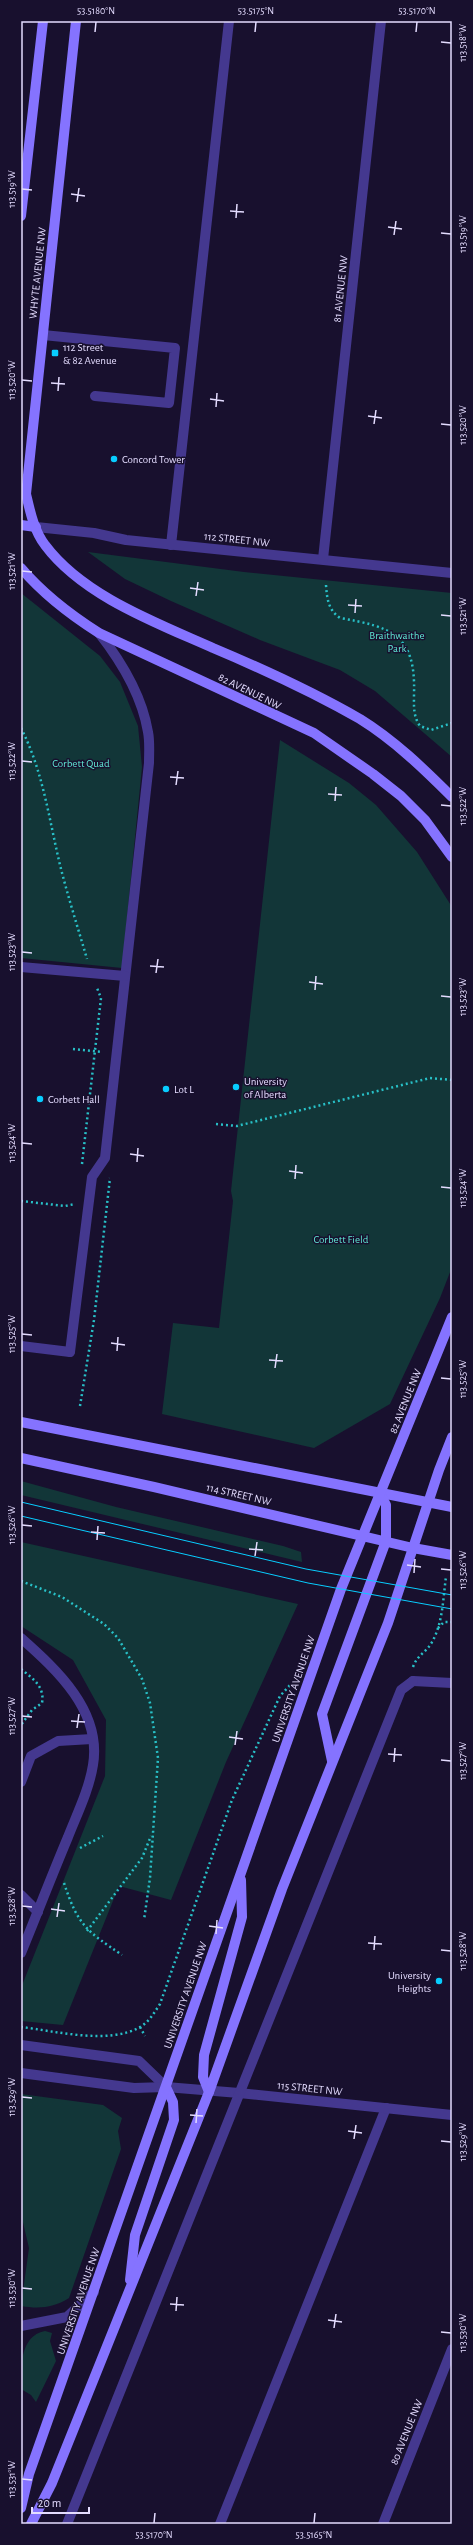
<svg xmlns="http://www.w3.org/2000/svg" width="473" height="2545" font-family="'Alegreya Sans',sans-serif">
<rect width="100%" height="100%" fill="#18102e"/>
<g fill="#123638">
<path d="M88,552L244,572L452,593V757L375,691L340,670L260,640L171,601L125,579Z"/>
<path d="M21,593L100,656L120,682L138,726L142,767L122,968L21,958Z"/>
<path d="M280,740L349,783L376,805L417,852L452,907V1267L440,1298L390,1404L314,1448L162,1414L173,1323L219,1328L233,1201L231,1191Z"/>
<path d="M21,1481L116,1507L283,1546L301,1552L302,1562L21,1495Z"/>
<path d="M21,1542L298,1604L226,1762L171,1900L119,1886L63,2025L21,2021V1988L105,1776L106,1720L73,1660L21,1626Z"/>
<path d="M21,2094L103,2105L122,2118L118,2131L121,2149L69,2298C53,2308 39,2309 21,2306L29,2248L21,2214Z"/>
<path d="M45,2331L52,2333L50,2341L56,2361L36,2402L31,2395L21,2389C21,2369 19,2336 45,2331Z"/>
</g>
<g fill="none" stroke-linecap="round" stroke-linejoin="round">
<g stroke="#28c0c7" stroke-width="2.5" stroke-dasharray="2 3" stroke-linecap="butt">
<path d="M326,585C327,598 328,610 340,618C392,627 416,635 414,694C414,706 413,716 420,726L431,730L452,723"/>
<path d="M21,728C43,771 49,819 60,865C68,897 78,928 87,959"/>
<path d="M73,1049L102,1052"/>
<path d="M216,1124L237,1126L430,1078L452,1080"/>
<path d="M82,1164L101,998L97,988"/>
<path d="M21,1201L65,1206L75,1204"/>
<path d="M80,1406L94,1320L110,1178"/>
<path d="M21,1581L62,1597L104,1624L118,1638L142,1679L150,1703L158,1758L150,1878L144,1920"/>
<path d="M438,1628L444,1622H452"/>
<path d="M413,1667C417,1655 427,1652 432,1642C443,1623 443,1598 446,1577"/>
<path d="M21,1669C32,1678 45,1686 42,1703L32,1710L21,1725"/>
<path d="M80,1848L103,1836"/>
<path d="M64,1883C78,1926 87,1931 122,1955"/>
<path d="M87,1931L142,1858L151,1836"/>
<path d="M21,2027C55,2031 109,2045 140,2027C149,2022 154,2013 160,2004L232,1800L280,1696L291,1684"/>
<path d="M140,2027L145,2036"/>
</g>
<g stroke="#44388f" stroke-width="10">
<path d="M43,335L175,348L169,403L95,396"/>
<path d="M171,545L229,21"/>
<path d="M70,1352L92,1177L105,1158L149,763C149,752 150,742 148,732C142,696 121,661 99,633"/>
<path d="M413,1681L452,1683"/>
<path d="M21,1782L31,1756L58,1741L92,1739"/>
<path d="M21,1895L38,1912"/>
<path d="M220,2524L386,2108"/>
</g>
<g stroke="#44388f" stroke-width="10">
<path d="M36,527L94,533L126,540L452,573"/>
<path d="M323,559L381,21"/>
<path d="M21,967L125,976"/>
<path d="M21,1346L70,1352"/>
<path d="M21,1638C57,1670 102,1711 93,1765C89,1790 77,1814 68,1837C52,1875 37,1914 21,1953"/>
<path d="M21,2045L139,2061L166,2087"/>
<path d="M21,2073L134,2088L166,2087L239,2093L452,2115"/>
<path d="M21,2326L67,2317L94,2292"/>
<path d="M67,2524L401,1690L413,1681"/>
<path d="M383,2524L452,2349"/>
</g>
<g stroke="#8573ff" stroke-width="10">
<path d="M76,21L26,494C30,511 34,531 45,545C83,596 157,623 213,648C263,669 313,692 360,719C394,740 424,769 452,797"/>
<path d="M21,216L43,21"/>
<path d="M21,525L36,527"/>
<path d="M21,568C44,595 69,614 99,633L314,733L373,774L401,796L425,820L452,857"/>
<path d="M21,1422L452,1507"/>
<path d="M21,1458L154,1487L413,1548L452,1555"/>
<path d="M332,1761L322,1714L386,1541V1505L380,1493"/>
<path d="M209,2092L203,2077L204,2055L242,1917L241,1880"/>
<path d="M130,2280L135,2235L174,2120L173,2102L166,2087"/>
<path d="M21,2508L29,2474L341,1589L452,1317"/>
<path d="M31,2524L52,2483L209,2092L282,1889L388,1623L439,1470L452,1437"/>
</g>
<g stroke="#08cdff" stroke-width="1">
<path d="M21,1502L306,1569L452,1595"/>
<path d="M21,1516L308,1583L452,1609"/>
</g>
</g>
<path fill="none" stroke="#e4dcff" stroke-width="1.5" d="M95,32L96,22M255,32L256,22M416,32L417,22M441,42L451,43M22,189L32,190M71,194L85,196M77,202L79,188M230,211L244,212M236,218L237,204M388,227L402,229M441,233L451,234M394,235L396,221M22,380L32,381M51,383L65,384M58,391L59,377M210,399L224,401M216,407L217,393M368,416L382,418M374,424L376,410M441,424L451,425M22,571L32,572M190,588L204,590M196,596L198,582M348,605L362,606M355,613L356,599M441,615L451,616M22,761L32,762M170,777L184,778M176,785L178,771M328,794L342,795M335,801L336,787M441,805L451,806M22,952L32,953M150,966L164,967M156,973L158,959M309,982L323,984M315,990L316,976M441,996L451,997M22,1143L32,1144M130,1154L144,1156M137,1162L138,1148M289,1171L303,1173M295,1179L296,1165M441,1187L451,1188M22,1334L32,1335M111,1343L125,1345M117,1351L118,1337M269,1360L283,1361M275,1368L277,1354M441,1378L451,1379M22,1525L32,1526M91,1532L105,1533M97,1540L98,1526M249,1549L263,1550M255,1556L257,1542M407,1565L421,1567M441,1569L451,1570M414,1573L415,1559M22,1716L32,1717M71,1721L85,1722M77,1728L79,1714M229,1737L243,1739M235,1745L237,1731M388,1754L402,1755M441,1760L451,1761M394,1762L395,1748M22,1906L32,1907M51,1909L65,1911M57,1917L59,1903M209,1926L223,1928M216,1934L217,1920M368,1943L382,1944M374,1950L375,1936M441,1950L451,1951M22,2097L32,2098M190,2115L203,2116M196,2123L197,2109M348,2131L362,2133M354,2139L356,2125M441,2141L451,2142M22,2288L32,2289M170,2304L184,2305M176,2311L177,2297M328,2320L342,2322M334,2328L336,2314M441,2332L451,2333M22,2479L32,2480M154,2523L155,2513M314,2523L315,2513"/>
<g fill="#08cdff" stroke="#18102e" stroke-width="1.5">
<rect x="51" y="349" width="8" height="8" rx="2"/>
<circle cx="114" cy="459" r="4"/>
<circle cx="236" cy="1087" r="4"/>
<circle cx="166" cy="1089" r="4"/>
<circle cx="40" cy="1099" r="4"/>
<circle cx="439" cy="1981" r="4"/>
</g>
<g text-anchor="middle" stroke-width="3" stroke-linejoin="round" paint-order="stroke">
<g font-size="11" fill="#e4dcff" stroke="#18102e">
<text transform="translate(37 273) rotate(-84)" y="4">WHYTE AVENUE NW</text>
<text transform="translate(340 289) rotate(-84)" y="4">81 AVENUE NW</text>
<text transform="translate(237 539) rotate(6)" y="4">112 STREET NW</text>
<text transform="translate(250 691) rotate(26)" y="4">82 AVENUE NW</text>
<text transform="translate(405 1401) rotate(-68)" y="4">82 AVENUE NW</text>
<text transform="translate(239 1494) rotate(13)" y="4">114 STREET NW</text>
<text transform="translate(293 1689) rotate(-71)" y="4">UNIVERSITY AVENUE NW</text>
<text transform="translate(185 1995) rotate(-71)" y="4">UNIVERSITY AVENUE NW</text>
<text transform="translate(310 2088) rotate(6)" y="4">115 STREET NW</text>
<text transform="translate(78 2301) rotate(-71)" y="4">UNIVERSITY AVENUE NW</text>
<text transform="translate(406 2432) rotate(-68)" y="4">80 AVENUE NW</text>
</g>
<g font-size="11" fill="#e4dcff" stroke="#18102e" text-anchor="start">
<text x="63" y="351">112 Street<tspan x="63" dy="13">&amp; 82 Avenue</tspan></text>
<text x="122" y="463">Concord Tower</text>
<text x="244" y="1085">University<tspan x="244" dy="13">of Alberta</tspan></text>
<text x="174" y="1093">Lot L</text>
<text x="48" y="1103">Corbett Hall</text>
<text x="431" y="1979" text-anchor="end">University<tspan x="431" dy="13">Heights</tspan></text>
</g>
<g font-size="11" fill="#5fe8d4" stroke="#18102e">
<text x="397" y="639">Braithwaithe<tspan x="397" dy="13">Park</tspan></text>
<text x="81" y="767">Corbett Quad</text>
<text x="341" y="1243">Corbett Field</text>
</g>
</g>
<rect width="473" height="2545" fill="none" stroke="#18102e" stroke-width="44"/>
<path d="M32 2507v6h57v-6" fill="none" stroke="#e4dcff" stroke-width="2"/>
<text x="38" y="2507" font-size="12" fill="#e4dcff" stroke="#18102e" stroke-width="3" paint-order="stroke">20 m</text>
<rect x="22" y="22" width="429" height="2501" fill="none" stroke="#e4dcff" stroke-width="1.5"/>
<g font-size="10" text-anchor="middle" fill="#e4dcff">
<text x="96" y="14">53.5180°N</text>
<text x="256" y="14">53.5175°N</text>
<text x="417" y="14">53.5170°N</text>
<text transform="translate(462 43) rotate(-90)" y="4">113.518°W</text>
<text transform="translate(11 189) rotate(-90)" y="4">113.519°W</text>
<text transform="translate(462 234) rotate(-90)" y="4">113.519°W</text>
<text transform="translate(11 380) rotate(-90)" y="4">113.520°W</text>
<text transform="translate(462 425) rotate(-90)" y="4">113.520°W</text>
<text transform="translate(11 571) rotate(-90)" y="4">113.521°W</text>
<text transform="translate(462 616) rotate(-90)" y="4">113.521°W</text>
<text transform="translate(11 761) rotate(-90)" y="4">113.522°W</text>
<text transform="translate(462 806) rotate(-90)" y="4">113.522°W</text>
<text transform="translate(11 952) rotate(-90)" y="4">113.523°W</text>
<text transform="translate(462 997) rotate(-90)" y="4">113.523°W</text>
<text transform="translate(11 1143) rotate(-90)" y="4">113.524°W</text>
<text transform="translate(462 1188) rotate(-90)" y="4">113.524°W</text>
<text transform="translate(11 1334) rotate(-90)" y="4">113.525°W</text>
<text transform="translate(462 1379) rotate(-90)" y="4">113.525°W</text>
<text transform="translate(11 1525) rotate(-90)" y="4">113.526°W</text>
<text transform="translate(462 1570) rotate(-90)" y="4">113.526°W</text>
<text transform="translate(11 1716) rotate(-90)" y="4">113.527°W</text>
<text transform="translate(462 1761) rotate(-90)" y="4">113.527°W</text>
<text transform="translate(11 1906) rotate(-90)" y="4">113.528°W</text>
<text transform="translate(462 1951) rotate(-90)" y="4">113.528°W</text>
<text transform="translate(11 2097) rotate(-90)" y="4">113.529°W</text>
<text transform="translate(462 2142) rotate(-90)" y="4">113.529°W</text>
<text transform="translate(11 2288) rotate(-90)" y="4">113.530°W</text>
<text transform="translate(462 2333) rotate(-90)" y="4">113.530°W</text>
<text transform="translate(11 2479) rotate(-90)" y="4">113.531°W</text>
<text x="154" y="2538">53.5170°N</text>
<text x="314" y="2538">53.5165°N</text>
</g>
</svg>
